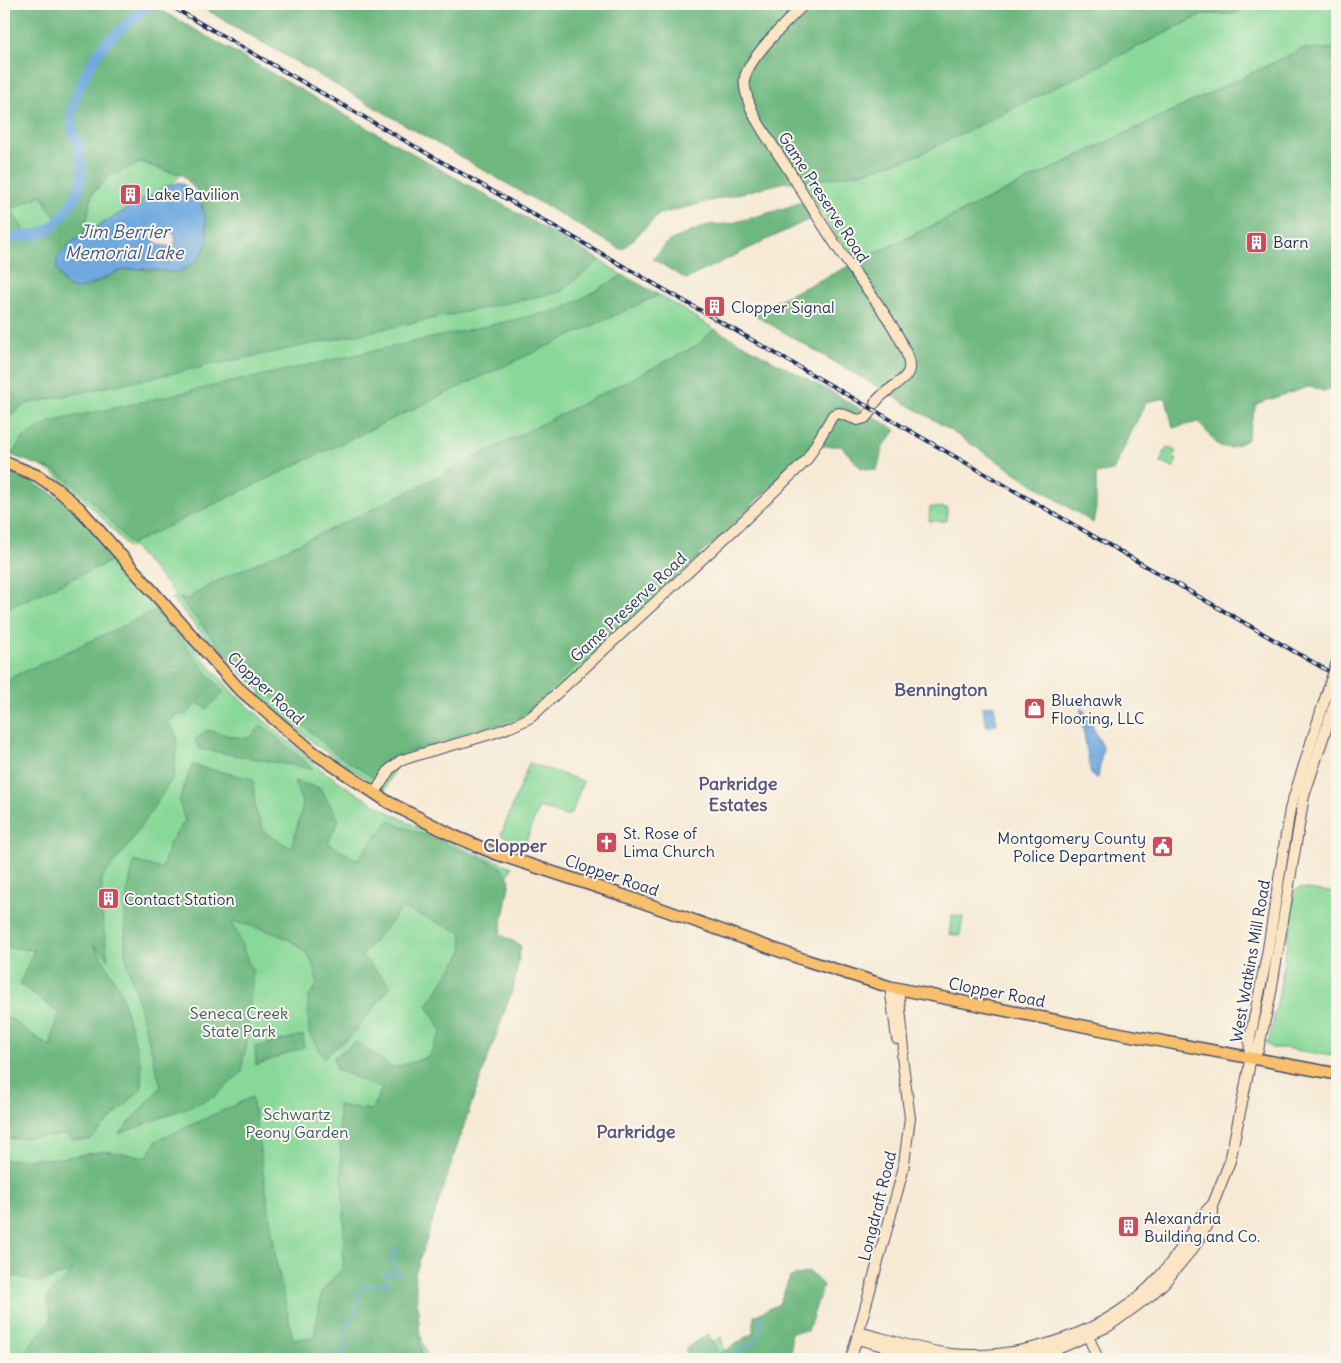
<svg xmlns="http://www.w3.org/2000/svg" width="1341" height="1363" font-family="Delius,sans-serif">
<rect width="100%" height="100%" fill="#fbf7ec"/>
<filter id="ink" filterUnits="userSpaceOnUse"><feTurbulence type="fractalNoise" baseFrequency=".02" numOctaves="2"/><feDisplacementMap in="SourceGraphic" scale="10" xChannelSelector="R" yChannelSelector="G"/><feConvolveMatrix kernelMatrix="1 2 1 2 8 2 1 2 1" color-interpolation-filters="sRGB"/></filter>
<filter id="wash" filterUnits="userSpaceOnUse"><feTurbulence type="fractalNoise" baseFrequency=".0096" numOctaves="4" result="noise"/><feDisplacementMap in="SourceGraphic" scale="20" xChannelSelector="R" yChannelSelector="G"/><feGaussianBlur stdDeviation="1.12" result="paint"/><feColorMatrix in="noise" values="0 0 0 0 0 0 0 0 0 0 0 0 0 0 0 0 0 1.4 0 .05"/><feComposite in="paint" operator="in"/></filter>
<g filter="url(#wash)">
<rect width="100%" height="100%" fill="#f6ead5"/>
<g fill="#88d898" stroke="#52847b">
<path d="M1254,4H1337V49H1302L854,263L801,182L860,173L916,156L1204,14H1233Z"/>
<path d="M142,162L163,170L182,174L173,183L84,234L92,194L109,176Z"/>
<path d="M41,195L58,222L45,231L34,235L67,310L600,260L653,297L659,295L714,329L698,345L843,414L803,453L793,466L697,553L700,557L538,708L517,721L398,759L385,791L316,745L259,695L261,692L199,630L172,599L177,596L133,547L129,548C104,520 73,482 39,465C27,459 15,456 4,452V232L25,233L11,209Z"/>
<path d="M1167,447L1176,451L1173,457L1177,459L1173,468L1160,462Z"/>
<path d="M930,507L947,508V521H929Z"/>
<path d="M115,559L154,607L157,606L235,695L319,768L362,797L424,831L458,846L512,867L465,960L402,1272L428,1359H4V609Z"/>
<path d="M529,763L583,781L572,813L565,816L539,807L525,844L501,835Z"/>
<path d="M1300,888L1337,893V1057L1284,1048H1271L1266,1042L1269,1040L1279,994L1295,890Z"/>
<path d="M952,915L963,917L960,936L949,934Z"/>
<path d="M721,1337L726,1359H681Z"/>
</g>
<g fill="#6eb880" stroke="#44746f" fill-rule="evenodd">
<path d="M4,4H150L600,260L560,292L26,404L8,416L4,423ZM142,162L163,170L182,174L199,194L207,229V241L202,253L190,265L175,272L135,269L120,271L92,285L65,284L56,266C62,249 70,243 84,234L92,193L109,176ZM41,195L58,222L45,231L27,236L11,209Z"/>
<path d="M196,4H1254L1233,14H1204L916,156L860,173L801,182H785L660,214L622,250Z"/>
<path d="M1302,49H1337V397L1334,388L1323,391L1311,386L1256,404L1247,440L1230,448L1219,446L1198,422L1173,428L1166,398L1146,402L1113,471L1096,474V508L1093,523L934,420L751,313Z"/>
<path d="M802,202L812,218L686,279L653,259L669,241L708,225L728,224L772,212Z"/>
<path d="M623,275L659,295L478,378L131,544L89,497L57,472L11,455L24,437L50,422L563,309Z"/>
<path d="M714,329L835,394L896,430L883,447L877,470L861,468L841,446H810L724,534L638,608L528,711L514,719L394,756L377,780L333,752L268,693L224,652L179,598L187,599L213,583L363,514L698,345Z"/>
<path d="M5,469C24,478 43,487 60,498C82,514 99,538 115,559L4,610V470Z"/>
<path d="M157,610L223,692L207,709L198,703L186,715H175L169,723L177,737L174,776L128,846L102,878V916L108,959L94,945L119,987L141,1063L142,1088L90,1140H73L66,1135L4,1139V1014L50,1047L58,1012L20,984L34,950L4,947V681Z"/>
<path d="M262,725L313,769L200,749L195,740L207,730L234,737L249,738Z"/>
<path d="M192,765L253,779L255,808L264,832L291,848L303,806L294,781L320,788L339,820L328,843L357,860L389,821L500,866L510,880L500,934L521,946L514,985L465,1122L415,1274L422,1359H18L52,1319L46,1297L73,1270L38,1283L17,1276L4,1279V1160L61,1158L106,1151L147,1157L156,1141L252,1097L277,1265L293,1339L314,1338L322,1291L343,1268L344,1215L338,1105L371,1110L382,1089L336,1069L334,1057L356,1042L393,1068L428,1057L442,1031L427,1006L463,951L461,932L402,908L362,956L391,986L352,1035L324,1057L309,1033L308,998L317,985C316,978 316,971 313,965C301,935 259,929 232,921L253,973L246,1049L243,1058L242,1072L214,1097L119,1134L161,1087L125,954V904L134,861L162,869L169,844L185,821L179,801Z"/>
<path d="M303,1035L304,1047L256,1065L255,1047Z"/>
<path d="M810,1272L823,1285L808,1331L791,1332V1351L780,1359H691L685,1349L708,1334L719,1355L753,1333L754,1316L779,1304L790,1277Z"/>
</g>
<g fill="#6da8de" stroke="#446c9e" fill-rule="evenodd">
<path d="M179,182C191,186 203,206 205,218C206,225 208,234 207,241C205,254 190,270 176,272C170,273 164,271 158,270C146,268 131,268 120,271C98,276 73,307 59,273C52,258 62,252 72,242L164,187ZM158,228L173,233L176,240L173,246C163,247 156,245 150,236L152,230Z"/>
<path d="M994,705L997,725L987,727L982,707Z"/>
<path d="M1083,708L1103,747L1098,778L1094,777L1091,775L1081,716V709Z"/>
</g>
<g fill="none" stroke-linecap="round" stroke-linejoin="round">
<g stroke="#6da8de" stroke-width="2">
<path d="M337,1359V1356L347,1348L341,1337L356,1309L360,1288H369L374,1284H387L385,1273L399,1275L390,1256L400,1248"/>
<path d="M735,1359C739,1348 744,1344 755,1343L759,1333L761,1317"/>
</g>
<path stroke="#6da8de" stroke-width="10" d="M4,238C17,237 33,237 45,231C57,226 74,203 78,191C83,180 82,164 80,153C77,138 68,124 72,109C78,89 91,59 105,44C119,30 135,17 151,4"/>
</g>
</g>
<g filter="url(#ink)">
<g fill="none" stroke-linecap="round" stroke-linejoin="round">
<defs>
<g id="secondary">
<path d="M804,4C789,20 750,56 745,77C743,89 750,107 755,117C766,137 780,156 792,175C813,210 834,244 858,277C871,294 912,348 909,369C907,382 884,389 875,403"/>
<path d="M375,793L389,770L400,761C442,745 491,739 531,717L738,526L806,461L833,415L839,413L858,420L865,418L871,411"/>
<path d="M890,987L897,1039"/>
<path d="M1250,1059L1258,1050L1270,998L1304,796L1337,696"/>
<path d="M1086,1331L1098,1359"/>
<path d="M859,1332C890,1340 920,1350 951,1354C1023,1361 1110,1332 1159,1277C1169,1266 1178,1253 1186,1241C1194,1228 1201,1214 1213,1204"/>
<path d="M857,1339L924,1357L937,1359"/>
<path d="M851,1359L903,1171L910,1118L902,1057L904,1049L898,988"/>
<path d="M1015,1359L1040,1354L1065,1346L1109,1326L1150,1296L1165,1282L1194,1247L1213,1214V1204L1230,1161L1249,1068C1250,1058 1249,1048 1250,1038L1267,955L1290,809L1331,680"/>
</g>
<path id="primary" d="M4,462L38,476L58,490L79,508L237,687L313,752L388,802L454,836L494,853L625,896L805,960L890,987L1123,1034L1337,1074"/>
</defs>
<use href="#secondary" stroke="#3c4b70" stroke-width="12"/>
<use href="#primary" stroke="#3c4b70" stroke-width="14"/>
<use href="#secondary" stroke="#fce5c4" stroke-width="10"/>
<use href="#primary" stroke="#f8bf6c" stroke-width="11"/>
<defs>
<path id="rail" d="M167,4L1337,676"/>
</defs>
<use href="#rail" stroke="#1b2f5e" stroke-width="4"/>
<use href="#rail" stroke="#fbf7ec" stroke-width="2" stroke-dasharray="5.5" stroke-linecap="butt"/>
<defs>
<path id="secondary-bridge" d="M1331,680L1337,662"/>
</defs>
<use href="#secondary-bridge" stroke="#3c4b70" stroke-width="12" stroke-linecap="butt"/>
<use href="#secondary-bridge" stroke="#fce5c4" stroke-width="10"/>
</g>
</g>
<defs>
<symbol id="building-square" viewBox="-11 -11 22 22"><rect x="-9" y="-9" width="18" height="18" rx="4" fill="#d1495b" stroke="#fbf7ec"/><path d="M-4-6H4V6H1V3H-1V6H-4ZM-2.5-4.3h1.7v1.8h-1.7ZM.8-4.3h1.7v1.8H.8ZM-2.5-1h1.7V.8h-1.7ZM.8-1h1.7V.8H.8Z" fill="#fff"/></symbol>
<symbol id="shop-square" viewBox="-11 -11 22 22"><rect x="-9" y="-9" width="18" height="18" rx="4" fill="#d1495b" stroke="#fbf7ec"/><path d="M-5-2.5h2.3a2.7 3.5 0 0 1 5.4 0H5L5.5 6h-11ZM-1.5-2.5h3a1.5 2.3 0 0 0-3 0Z" fill="#fff"/></symbol>
<symbol id="church-square" viewBox="-11 -11 22 22"><rect x="-9" y="-9" width="18" height="18" rx="4" fill="#d1495b" stroke="#fbf7ec"/><path d="M-1.2-6h2.4v3.5h3.3v2.4h-3.3V6h-2.4V-.1h-3.3v-2.4h3.3Z" fill="#fff"/></symbol>
<symbol id="civic-square" viewBox="-11 -11 22 22"><rect x="-9" y="-9" width="18" height="18" rx="4" fill="#d1495b" stroke="#fbf7ec"/><path d="M-.6-6.5H3V-4.5H.6V-3L4-1V1h2V6H-6V1h2V-1L-.6-3ZM-1.2 2.5V6h2.4V2.5Z" fill="#fff"/></symbol>
</defs>
<g fill-rule="evenodd">
<use href="#building-square" x="118" y="182" width="25" height="25"/>
<use href="#building-square" x="1244" y="230" width="25" height="25"/>
<use href="#building-square" x="702" y="294" width="25" height="25"/>
<use href="#shop-square" x="1022" y="696" width="25" height="25"/>
<use href="#church-square" x="594" y="830" width="25" height="25"/>
<use href="#civic-square" x="1150" y="834" width="25" height="25"/>
<use href="#building-square" x="96" y="886" width="25" height="25"/>
<use href="#building-square" x="1116" y="1214" width="25" height="25"/>
</g>
<g text-anchor="middle" stroke-width="4" stroke-linejoin="round" paint-order="stroke">
<g font-size="16" fill="#1b2f5e" stroke="#fbf7ec" text-anchor="start">
<text x="146" y="200">Lake Pavilion</text>
<text x="1273" y="248">Barn</text>
<text x="731" y="313">Clopper Signal</text>
<text x="1051" y="706">Bluehawk<tspan x="1051" dy="18">Flooring, LLC</tspan></text>
<text x="623" y="839">St. Rose of<tspan x="623" dy="18">Lima Church</tspan></text>
<text x="1146" y="844" text-anchor="end">Montgomery County<tspan x="1146" dy="18">Police Department</tspan></text>
<text x="124" y="905">Contact Station</text>
<text x="1144" y="1224">Alexandria<tspan x="1144" dy="18">Building and Co.</tspan></text>
</g>
<g font-size="16" fill="#1b2f5e" stroke="#fbf7ec">
<text transform="translate(824 197) rotate(57)" y="6">Game Preserve Road</text>
<text transform="translate(628 607) rotate(-43)" y="6">Game Preserve Road</text>
<text transform="translate(266 688) rotate(43)" y="6">Clopper Road</text>
<text transform="translate(612 875) rotate(19)" y="6">Clopper Road</text>
<text transform="translate(1250 961) rotate(-80)" y="6">West Watkins Mill Road</text>
<text transform="translate(997 992) rotate(11)" y="6">Clopper Road</text>
<text transform="translate(877 1206) rotate(-76)" y="6">Longdraft Road</text>
</g>
<g font-size="16" fill="#36596c" stroke="#fbf7ec">
<text x="239" y="1019">Seneca Creek<tspan x="239" dy="18">State Park</tspan></text>
<text x="297" y="1120">Schwartz<tspan x="297" dy="18">Peony Garden</tspan></text>
</g>
<g font-size="18" font-style="italic" fill="#38598b" stroke="#fbf7ec">
<text x="124" y="238">Jim Berrier<tspan x="124" dy="21">Memorial Lake</tspan></text>
</g>
<g font-size="18" font-weight="bold" fill="#585581" stroke="#fbf7ec">
<text x="941" y="696">Bennington</text>
<text x="738" y="790">Parkridge<tspan x="738" dy="21">Estates</tspan></text>
<text x="515" y="852">Clopper</text>
<text x="636" y="1138">Parkridge</text>
</g>
</g>
<rect width="1341" height="1363" fill="none" stroke="#fbf7ec" stroke-width="20"/>
</svg>
